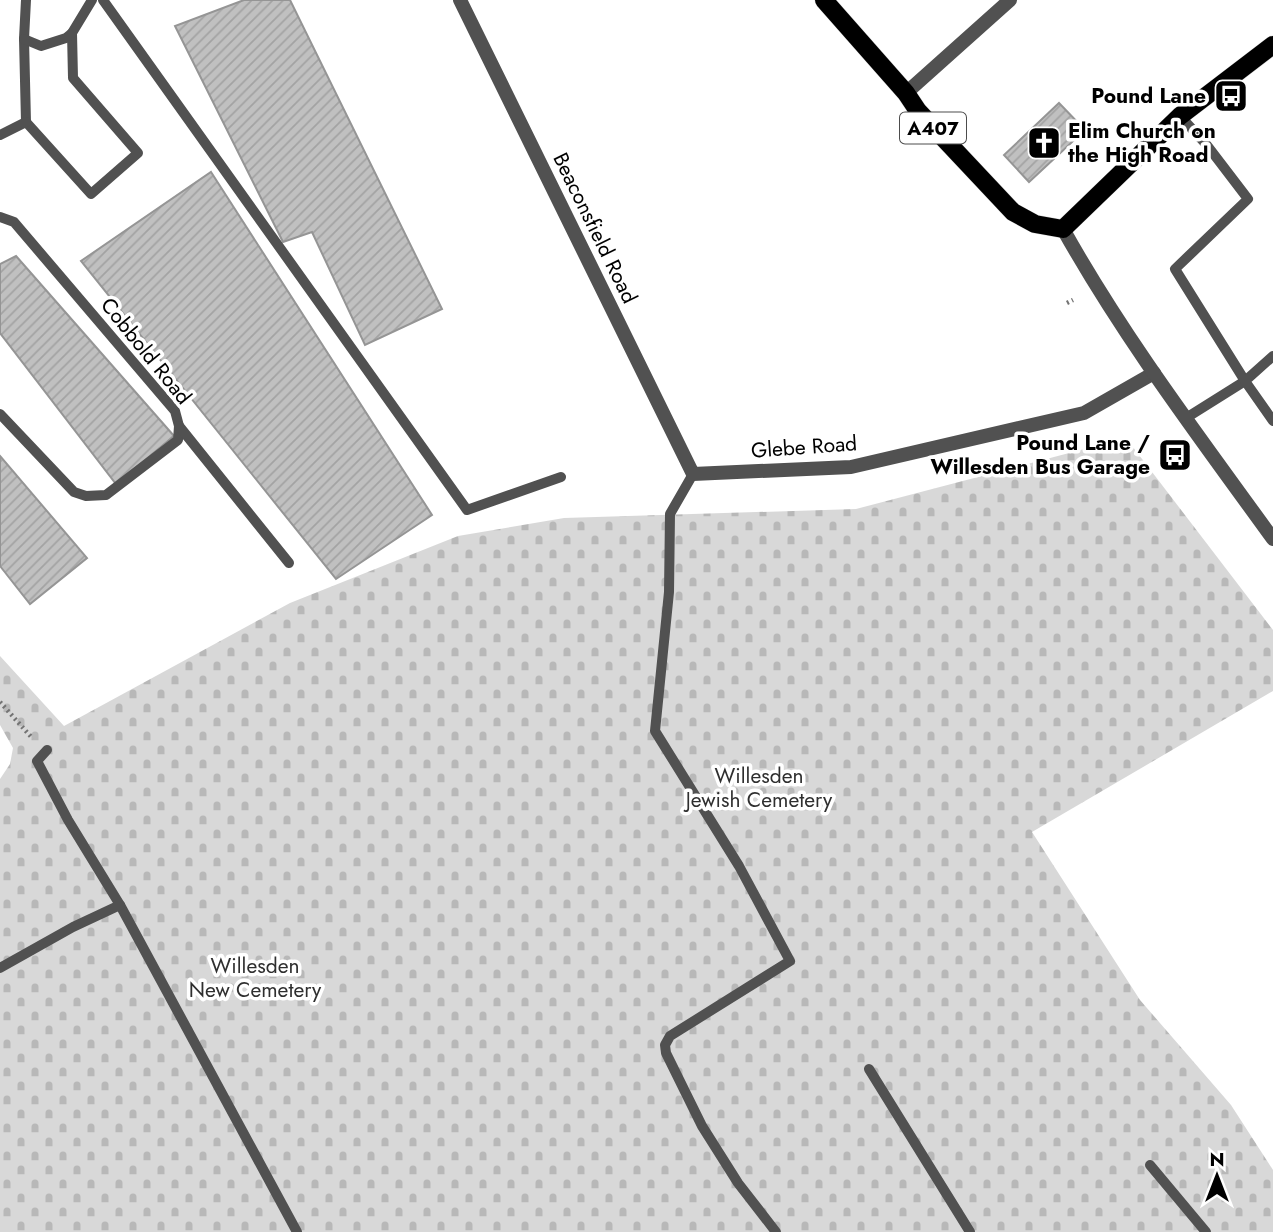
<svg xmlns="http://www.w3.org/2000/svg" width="1273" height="1232" font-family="Jost,sans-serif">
<defs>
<pattern id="cemetery-stones" width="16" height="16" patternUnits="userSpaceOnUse" patternTransform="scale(1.75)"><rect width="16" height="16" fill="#d8d8d8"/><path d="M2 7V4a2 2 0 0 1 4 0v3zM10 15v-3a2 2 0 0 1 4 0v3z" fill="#b8b8b8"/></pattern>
<pattern id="building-hatch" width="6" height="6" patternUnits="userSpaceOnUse" patternTransform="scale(1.75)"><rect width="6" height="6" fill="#c0c0c0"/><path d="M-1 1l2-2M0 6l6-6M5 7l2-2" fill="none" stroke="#a3a3a3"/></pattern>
</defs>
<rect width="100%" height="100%" fill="#fff"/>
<path fill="url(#cemetery-stones)" d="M1126,438L1273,630V691L1032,832L1140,1000L1231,1105L1273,1170V1232H0V779L10,764L13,748L0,725V656L64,726L290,603L458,536L564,518L856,509Z"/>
<g fill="url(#building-hatch)" stroke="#959595" stroke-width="2">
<path d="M244,0H290L442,309L365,345L312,232L283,242L175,26Z"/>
<path d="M1059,103L1085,130L1029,182L1004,155Z"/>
<path d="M211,172L432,515L336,579L81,261Z"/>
<path d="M16,256L174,436L116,484L0,333V264Z"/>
<path d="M0,456L87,558L30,604L0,566Z"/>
</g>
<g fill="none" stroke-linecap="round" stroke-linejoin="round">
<defs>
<path id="primary" d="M824,0L906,93L918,111L1013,212L1035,224L1063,229L1180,116L1273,45"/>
</defs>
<use href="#primary" stroke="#dbdbdb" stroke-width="19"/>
<g stroke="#737373" stroke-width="4.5" stroke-dasharray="2 3.5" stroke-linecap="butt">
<path d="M1067,303L1073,300"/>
<path d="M0,702L33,739"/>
</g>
<g stroke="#515151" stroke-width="10">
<path d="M26,0L24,39L26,122L91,194L138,153L73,78L72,33"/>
<path d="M103,0L467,510L561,477"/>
<path d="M24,39L41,46L66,38L72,33L92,0"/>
<path d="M1180,116L1206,144L1248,199L1175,269L1245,381L1186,418"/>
<path d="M0,135L26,122"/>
<path d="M0,217L14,222L175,411L179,426L178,440L106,495L86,496L74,492L0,414"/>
<path d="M1273,356L1245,381L1273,421"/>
<path d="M179,426L289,563"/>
<path d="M693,474L670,514L669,592L655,731L739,866L790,961L670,1036L665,1045L666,1053L702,1126L738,1183L776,1232"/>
<path d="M120,905L297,1232"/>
<path d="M0,968L73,927L120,905L68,820L37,761L47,750"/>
<path d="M869,1069L970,1232"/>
<path d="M1150,1165L1206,1232"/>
</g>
<g stroke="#515151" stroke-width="14">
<path d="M460,0L693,474L851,467L1084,413L1154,373"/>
<path d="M906,93L1010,0"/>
</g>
<path stroke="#515151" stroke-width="14" d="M1063,229C1124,338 1200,438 1273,539"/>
<use href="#primary" stroke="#000" stroke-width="18"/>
</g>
<defs>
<symbol id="bus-square" viewBox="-11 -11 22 22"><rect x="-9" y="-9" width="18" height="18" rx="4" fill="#000" stroke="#fff"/><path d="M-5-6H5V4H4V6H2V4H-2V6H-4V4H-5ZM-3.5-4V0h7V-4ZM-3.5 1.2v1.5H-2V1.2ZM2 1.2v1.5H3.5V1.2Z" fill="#fff"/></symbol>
<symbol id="church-square" viewBox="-11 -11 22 22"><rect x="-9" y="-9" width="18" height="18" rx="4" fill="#000" stroke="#fff"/><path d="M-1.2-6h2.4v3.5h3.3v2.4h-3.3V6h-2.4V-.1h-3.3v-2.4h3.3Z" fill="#fff"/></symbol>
</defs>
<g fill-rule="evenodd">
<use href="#bus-square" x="1212" y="77" width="38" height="38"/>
<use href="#church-square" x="1025" y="124" width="38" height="38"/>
<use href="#bus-square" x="1156" y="436" width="38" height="38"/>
</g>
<g text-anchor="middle" stroke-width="7" stroke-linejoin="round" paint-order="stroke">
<rect fill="#fff" stroke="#4c4c4c" stroke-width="2" x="900" y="112.5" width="66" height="31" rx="5"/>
<g font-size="19" font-weight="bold" fill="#000">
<text x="933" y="135">A407</text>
</g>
<g font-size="21" font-weight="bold" fill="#000" stroke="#fff" text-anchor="end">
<text x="1206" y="103">Pound Lane</text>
<text x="1068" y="138" text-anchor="start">Elim Church on<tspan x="1068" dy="24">the High Road</tspan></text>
<text x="1150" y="450">Pound Lane /<tspan x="1150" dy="24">Willesden Bus Garage</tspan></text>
</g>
<g font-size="21" fill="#000" stroke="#fff">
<text transform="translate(595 228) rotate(64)" y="7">Beaconsfield Road</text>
<text transform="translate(146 351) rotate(51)" y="7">Cobbold Road</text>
<text transform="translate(804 447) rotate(-4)" y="7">Glebe Road</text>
</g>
<g font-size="21" fill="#2f2f2f" stroke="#fff">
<text x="759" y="783">Willesden<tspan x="759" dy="24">Jewish Cemetery</tspan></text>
<text x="255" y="973">Willesden<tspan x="255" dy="24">New Cemetery</tspan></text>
</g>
</g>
<g transform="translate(1217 1176)" stroke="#ffffff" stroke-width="5" paint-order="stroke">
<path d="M0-5L12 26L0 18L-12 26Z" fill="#000000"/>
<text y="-10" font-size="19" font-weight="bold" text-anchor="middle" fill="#000000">N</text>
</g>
</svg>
